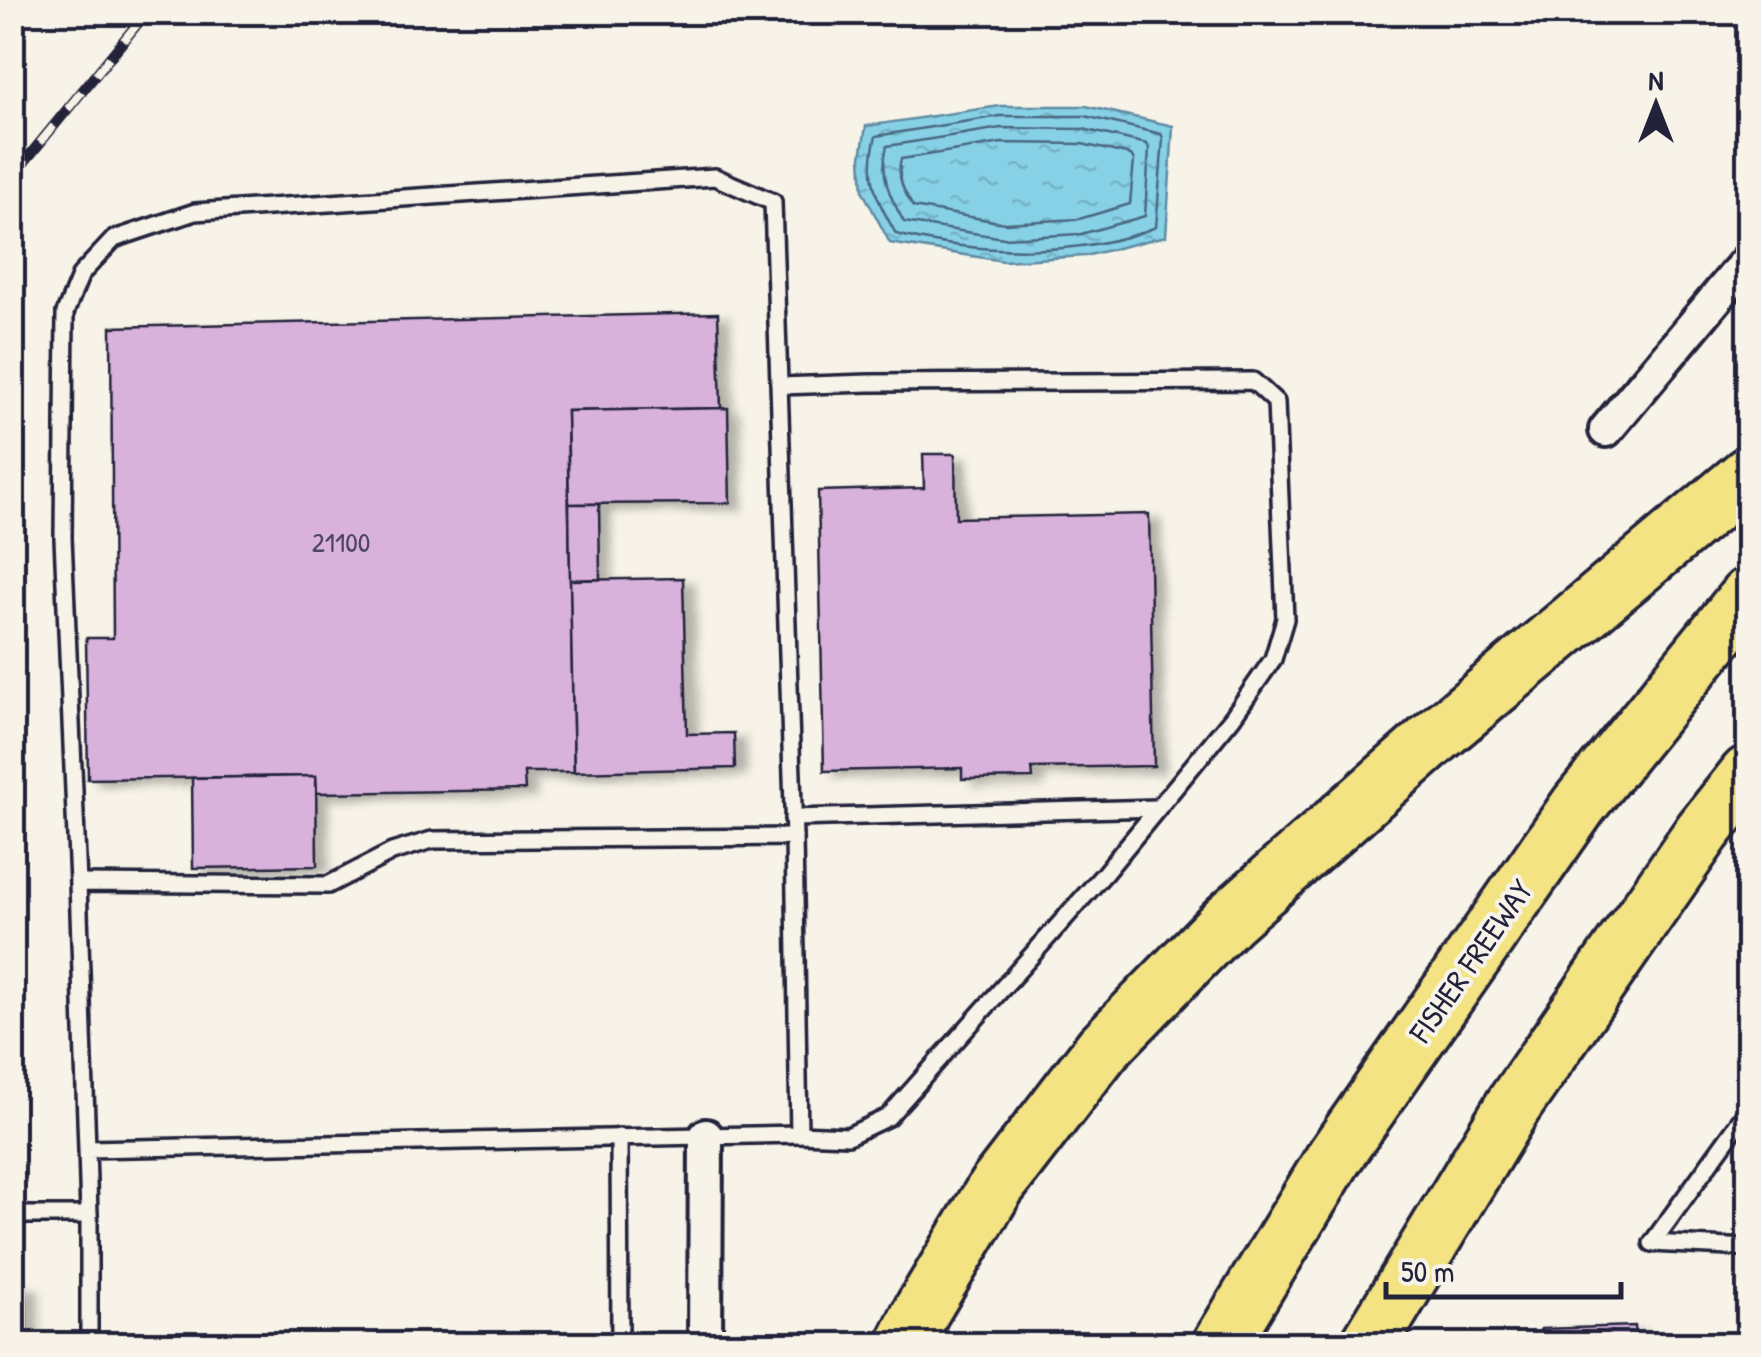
<svg xmlns="http://www.w3.org/2000/svg" width="1761" height="1357" font-family="'Patrick Hand',sans-serif">
<defs>
<pattern id="water-ripples" width="26" height="14" patternUnits="userSpaceOnUse" patternTransform="scale(2.5)"><rect width="26" height="14" fill="#87d1e7"/><path d="M2 4q2-2 4 0t4 0M15 11q2-2 4 0t4 0" fill="none" stroke="#74b3c7"/></pattern>
<filter id="shadow"><feDropShadow dx="11" dy="6" stdDeviation="5" flood-color="#0004"/></filter>
</defs>
<rect width="100%" height="100%" fill="#f7f3e8"/>
<filter id="ink" filterUnits="userSpaceOnUse"><feTurbulence type="fractalNoise" baseFrequency=".01" numOctaves="2"/><feDisplacementMap in="SourceGraphic" scale="20" xChannelSelector="R" yChannelSelector="G"/><feConvolveMatrix kernelMatrix="1 2 1 2 8 2 1 2 1" color-interpolation-filters="sRGB"/></filter>
<g filter="url(#ink)">
<path fill="url(#water-ripples)" stroke="#5f8ba2" stroke-width="2.5" d="M1000,106H1086L1173,126L1166,236L1085,256L1003,261L890,243L863,192L861,157L866,126Z"/>
<g fill="none" stroke-linecap="round" stroke-linejoin="round">
<g stroke="#4a6880" stroke-width="2.5">
<path d="M1000,116H1085L1161,134L1163,138L1156,227C1080,258 975,254 896,234C876,198 865,178 876,136Z"/>
<path d="M1001,128L1083,129L1147,144L1149,148L1145,216L1081,234L1004,238L904,222C890,197 879,175 887,146Z"/>
<path d="M1002,143L1082,144L1131,155L1134,160L1130,204L1079,219L1005,223L913,207C904,191 896,177 901,159Z"/>
</g>
</g>
<g fill="#d9b2db" stroke="#22223b" stroke-width="2.5" filter="url(#shadow)">
<path d="M718,313L721,408L567,411L574,772H524L525,790L317,793L316,776L88,779L86,638H113L111,327Z"/>
<path d="M728,408L730,503L569,504L567,411Z"/>
<path d="M923,454H955L956,518L1149,514L1154,766L1032,768L1033,778L962,779V768L824,771L818,491L924,488Z"/>
<path d="M569,504H599L600,579L570,580Z"/>
<path d="M683,578L687,734L734,733L735,768L574,772L570,580Z"/>
<path d="M316,776L317,866L193,868L192,778Z"/>
<path d="M12,1285H26L27,1344H12Z"/>
<path d="M1635,1326L1636,1344H1533L1541,1329Z"/>
</g>
<g fill="none" stroke-linecap="round" stroke-linejoin="round">
<defs>
<g id="lane">
<path d="M780,386L869,383L1253,381L1276,402L1285,619L1273,659L1232,718L1104,874L888,1117L848,1136L799,1134"/>
<path d="M793,818L1158,808"/>
<path d="M78,883L63,538L65,313L81,274L114,239L195,212L715,177L773,202L794,837"/>
<path d="M1748,1110L1652,1243L1748,1248"/>
<path d="M619,1137L620,1344"/>
<path d="M12,1215H89L87,1149L78,883L328,885L392,852L432,840L794,837L799,1134L87,1149"/>
<path d="M89,1215V1344"/>
</g>
<g id="street">
<path d="M1606,430L1748,260"/>
<path d="M705,1344L706,1136"/>
</g>
<g id="highway">
<path d="M905,1344L922,1310L996,1187L1103,1048L1228,920L1433,739L1748,475"/>
<path d="M1221,1344L1335,1156L1579,805L1748,596"/>
<path d="M1369,1344L1513,1106L1703,831L1748,774"/>
</g>
</defs>
<use href="#lane" stroke="#22223b" stroke-width="22"/>
<use href="#street" stroke="#22223b" stroke-width="40"/>
<use href="#highway" stroke="#22223b" stroke-width="62"/>
<use href="#lane" stroke="#f7f3e8" stroke-width="15"/>
<use href="#street" stroke="#f7f3e8" stroke-width="32"/>
<use href="#highway" stroke="#f4e382" stroke-width="55"/>
<defs>
<path id="rail" d="M12,177L147,12"/>
</defs>
<use href="#rail" stroke="#22223b" stroke-width="11"/>
<use href="#rail" stroke="#f7f3e8" stroke-width="8" stroke-dasharray="22" stroke-linecap="butt"/>
</g>
</g>
<g text-anchor="middle" stroke-width="8" stroke-linejoin="round" paint-order="stroke">
<g font-size="28" fill="#504663">
<text x="341" y="552">21100</text>
</g>
<g font-size="32" fill="#22223b" stroke="#f7f3e8">
<text transform="translate(1471 961) rotate(-55)" y="11">FISHER FREEWAY</text>
</g>
</g>
<rect width="1761" height="1357" fill="none" stroke="#f7f3e8" stroke-width="50"/>
<rect x="25" y="25" width="1711" height="1307" fill="none" stroke="#22223b" stroke-width="4" filter="url(#ink)"/>
<g transform="translate(1656 105)" stroke="#f7f3e8" stroke-width="8" paint-order="stroke">
<path d="M0-8L18 38L0 25L-18 38Z" fill="#22223b"/>
<text y="-15" font-size="28" font-weight="bold" text-anchor="middle" fill="#22223b">N</text>
</g>
<path d="M1386 1282v15h235v-15" fill="none" stroke="#22223b" stroke-width="5"/>
<text x="1401" y="1282" font-size="30" fill="#22223b" stroke="#f7f3e8" stroke-width="8" paint-order="stroke">50 m</text>
</svg>
